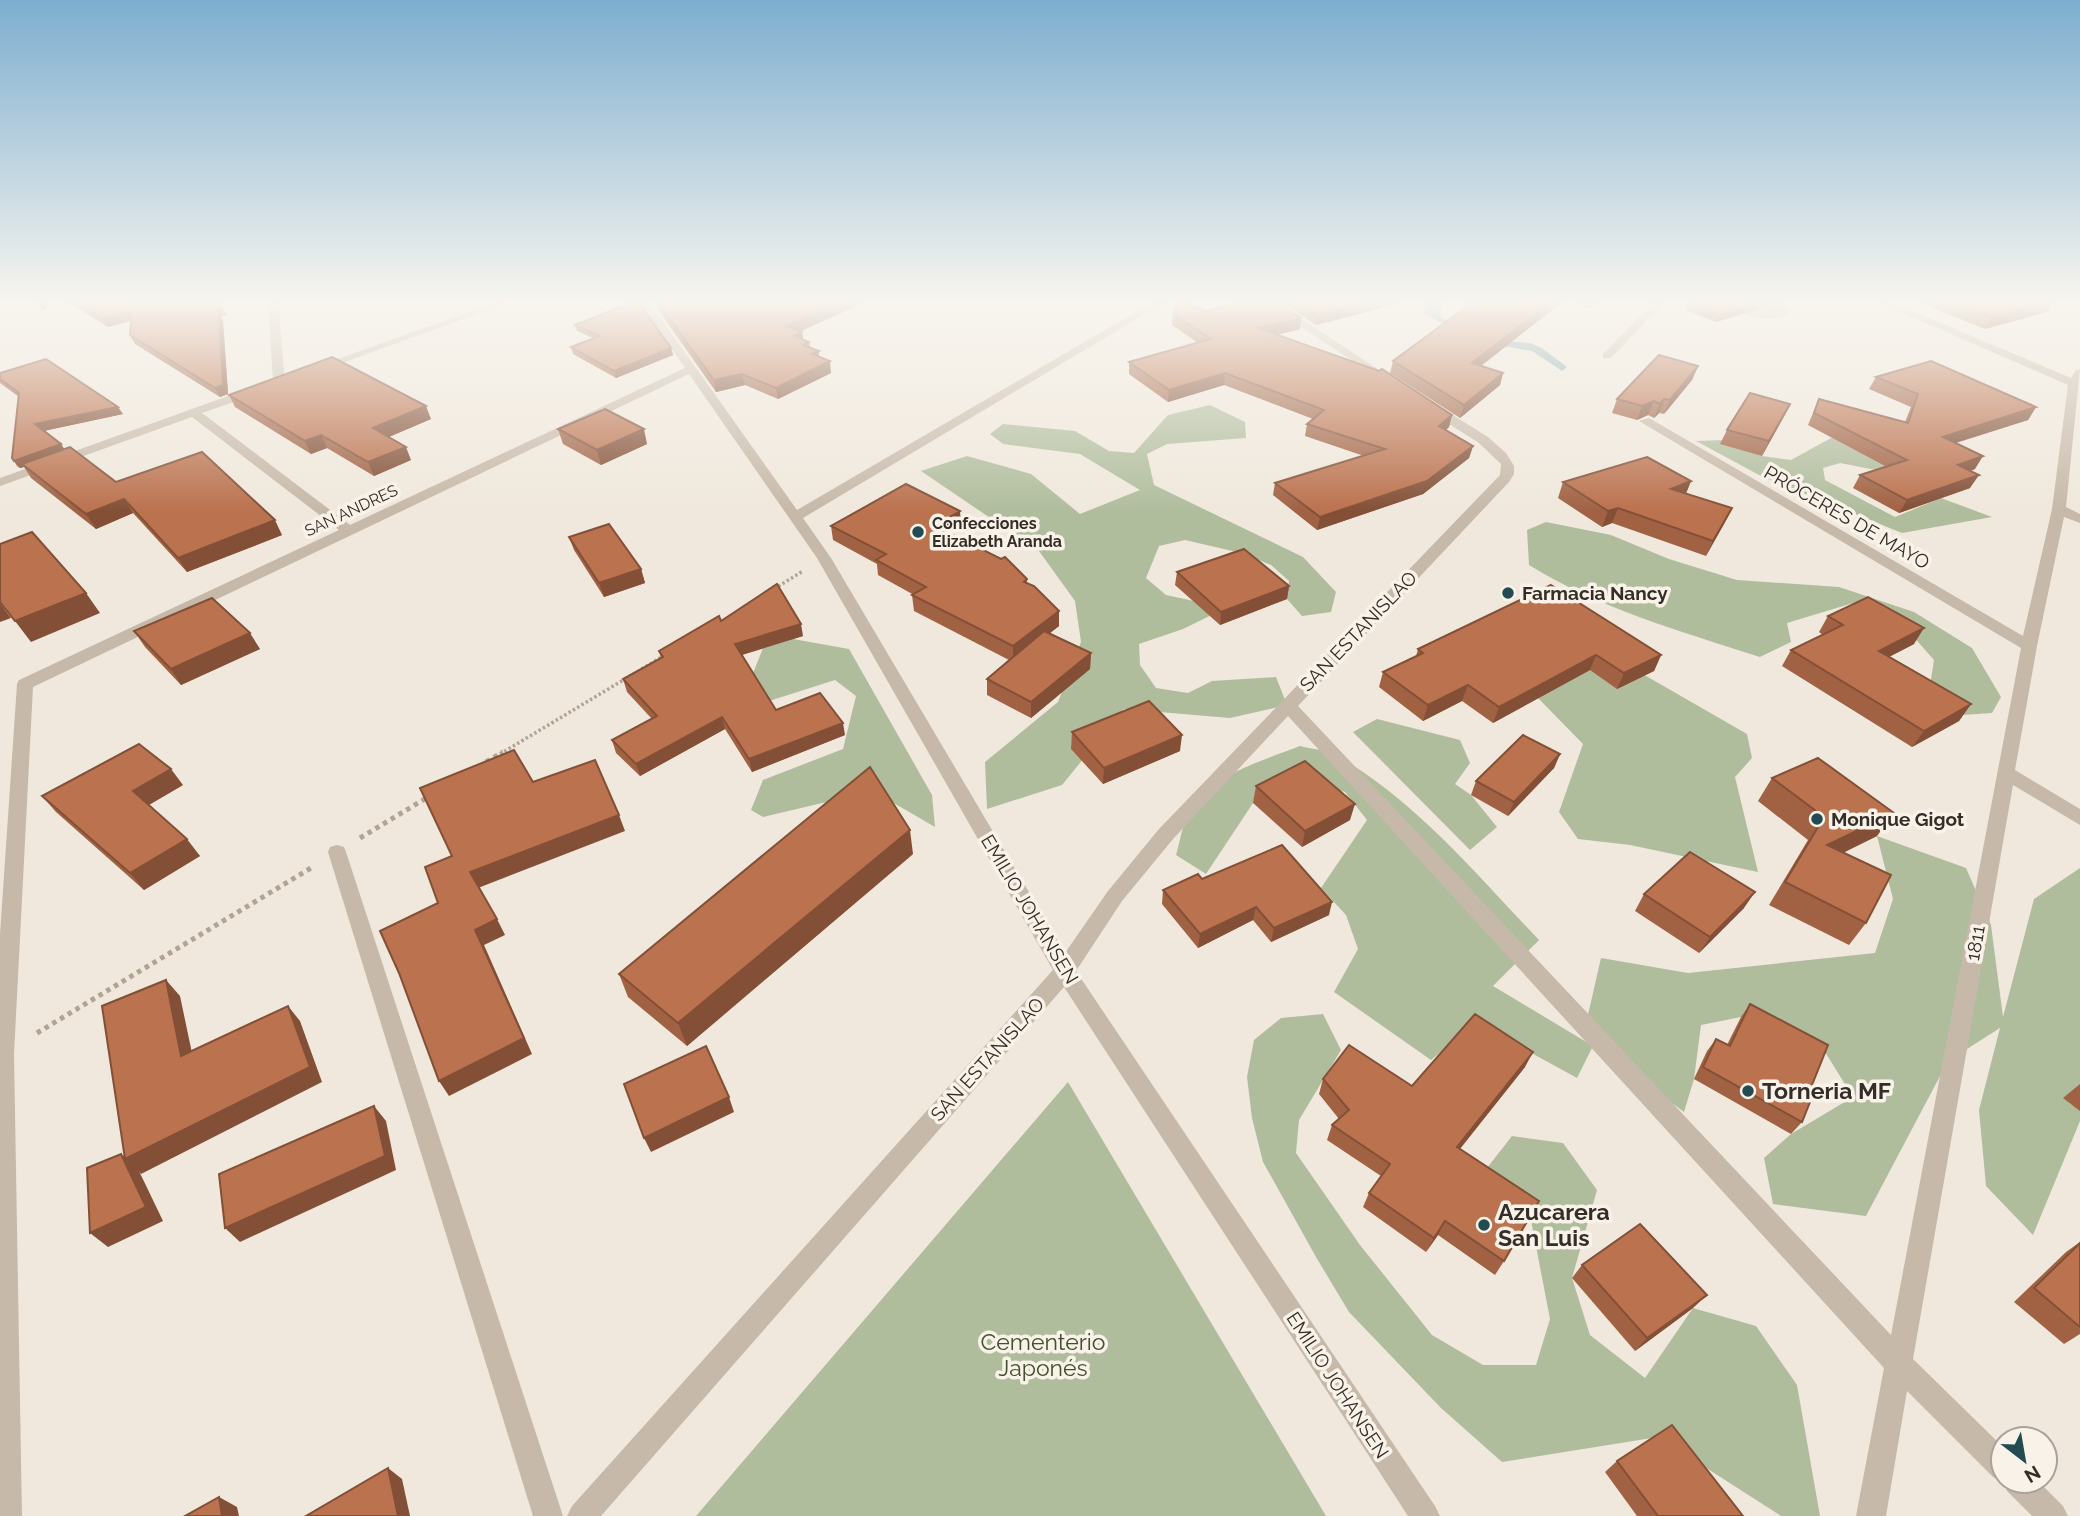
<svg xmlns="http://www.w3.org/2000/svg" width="2080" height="1516" font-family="Raleway,sans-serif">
<rect width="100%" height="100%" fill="#f0e8dc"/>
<g fill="#b0bd9d">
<path d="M1781,301L1791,310L1786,316L1768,319L1730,312Z"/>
<path d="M1210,405L1245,422L1246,438L1167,444L1147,454L1154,485L1303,557L1336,592L1331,612L1302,616L1287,599L1289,581L1271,565L1241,553L1185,540L1159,546L1146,578L1166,595L1226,608L1183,629L1139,644L1140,665L1156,688L1188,693L1212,681L1276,677L1287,705L1230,718L1124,709L1062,785L987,809L985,762L1058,702L1081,642L1075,601L1039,551L921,471L967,456L1031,474L1080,514L1140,490L1080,454L1003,444L990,434L1003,424L1075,431L1109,451L1134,453L1168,415Z"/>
<path d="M1849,419L1896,474L1840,463L1823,468L1825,480L1895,517L1941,498L1992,517L1902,533L1761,476L1696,441L1723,440L1762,456L1791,460L1831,438Z"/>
<path d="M1546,522L1611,535L1669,559L1737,580L1839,587L1914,612L1972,648L2001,697L1992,713L1962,715L1928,698L1934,660L1895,616L1863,600L1787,623L1791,642L1760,657C1680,631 1600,609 1529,565L1527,530Z"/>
<path d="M793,639L849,649L932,795L935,827L873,791L763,817L751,810L763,780L843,749L856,696L835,680L738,711L763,648Z"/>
<path d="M1627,665L1747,734L1752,758L1735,777L1758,872L1630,845L1578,839L1559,812L1583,744L1538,698L1561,669Z"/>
<path d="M1377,719L1460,740L1470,763L1455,784L1471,795L1497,827L1470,850L1353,732Z"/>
<path d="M1300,746C1311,749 1326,750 1336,755C1416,801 1477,875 1539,940L1493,986L1593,1046L1577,1078L1491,1031L1468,1029L1431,1060L1334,992L1358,949L1346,915L1321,888L1367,820L1345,792L1301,778L1253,803L1206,874L1176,855C1180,842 1182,825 1189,813C1209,775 1262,761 1300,746Z"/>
<path d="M1877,836L1966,868L1991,925L2003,1017L2034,899L2080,868V1121L2033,1235L1986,1186L1979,1110L2000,1028L1948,1061L1866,1216L1773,1204L1764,1158L1791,1134L1853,1097L1825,1052L1741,1017L1701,1025L1694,1079L1684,1112L1607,1055L1587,1019L1601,958L1688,973L1875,953L1893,899Z"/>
<path d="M1323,1014L1341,1050L1299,1120L1296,1153L1360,1245L1432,1335L1483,1365H1536L1550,1319L1530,1215L1487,1168L1512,1136L1563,1143L1597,1190L1572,1278L1590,1335L1645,1378L1693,1308L1756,1326L1797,1385L1820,1516H1781L1658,1437L1502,1462L1441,1408L1349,1312L1316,1257L1263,1162L1252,1118L1247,1077L1254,1040L1281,1018Z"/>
<path d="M1068,1082L1326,1516H696Z"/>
</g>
<path fill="#7ea5aa" d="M1427,299H1441V317L1485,339L1530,343L1542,348L1567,367L1562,371L1532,351L1479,342L1424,314L1430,302Z"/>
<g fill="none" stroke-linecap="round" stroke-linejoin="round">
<g stroke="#b2a393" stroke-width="3.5" stroke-dasharray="2.5 2.5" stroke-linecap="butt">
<path d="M774,589L803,571"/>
<path d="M500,754L665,655"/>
</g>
<g stroke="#b2a393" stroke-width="5" stroke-dasharray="4.5 4.5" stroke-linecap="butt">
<path d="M486,762L503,752"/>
<path d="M360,838L428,797"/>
<path d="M37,1033L311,868"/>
</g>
<g fill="#c7b9a9" fill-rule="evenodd">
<path d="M268,299H278L285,382L279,385L273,382Z"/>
<path d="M505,299H519L320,371L310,369Z"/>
<path d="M637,299H647L797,510L1158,299H1170L803,518L831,558L1065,953L1108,891L1159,829L1500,475L1501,464L1479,443L1427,410V404H1435L1488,437L1506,453L1514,466V474L1509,482L1298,706L1891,1335L2021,648L1639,421L1649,418L2023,636L2052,509L2068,385L1871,299H1884L2071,378L2076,370L2080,369L2066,507L2080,514V523L2064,517L2037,646L2015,770L2080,809V825L2013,785L1913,1359L2003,1447V1481H2038L2063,1506L2068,1516H2032L2007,1491L2003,1481L1993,1477L1907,1391L1886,1516H1856L1884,1368L1288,716L1173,839L1122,901L1076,971L1435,1506L1440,1516H1408L1064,987L601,1516H567L572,1506L1053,970L817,558L689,374L33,687L14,1054L22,1516H0V934L17,684L19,680L339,530L192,417L0,486V478L253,387L259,391L257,394L202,413L350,525L685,368Z"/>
<path d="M1259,299H1271L1396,381L1386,383Z"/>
<path d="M1657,299H1667L1611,358H1603V354Z"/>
<path d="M337,845L344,847L346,852L563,1516H533L328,852L330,847Z"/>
</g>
</g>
<g fill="#a16244">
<path d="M63,299H223L215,301L227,315L221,316L223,321L228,394L220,397L135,344L130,335L131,321L108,327Z"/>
<path d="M1281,299H1394L1393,305L1316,325L1280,302Z"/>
<path d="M1489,299H1566L1481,366L1503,373L1500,385L1460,418L1390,373L1393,361Z"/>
<path d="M1568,299H1600L1590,309Z"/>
<path d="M1693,299H1790L1716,322L1686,310L1689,303Z"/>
<path d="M1911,299H2049L2047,312L1985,329Z"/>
<path d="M656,300L802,332L803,340L809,342L810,348L819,351V357L831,373L778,399L745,385L716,392L659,311Z"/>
<path d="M1207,311L1301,318L1300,329L1276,335L1452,415L1449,427L1446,430L1473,446L1469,458L1423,494L1317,530L1273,495L1275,483L1364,456L1305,436L1307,424L1313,419L1224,385L1168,402L1129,374V362L1198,343L1172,325L1173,314Z"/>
<path d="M575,325L671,348L673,355L616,378L573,354L571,347L593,338L577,331Z"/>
<path d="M1698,366L1692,380L1664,414L1659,413L1654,418L1648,415L1637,420L1612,413L1617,399Z"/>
<path d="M0,373L123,414L43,431L61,444L64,449L116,482L282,535L187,572L133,513L96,529L31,478L24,467L20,468L17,466L12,458L19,397L0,383Z"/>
<path d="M1876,377L2036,407L2028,420L1956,443L1975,469L1970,471V488L1899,513L1853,488L1860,475L1887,467L1808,425L1819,399L1905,422L1911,407L1869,389Z"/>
<path d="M229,395L431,419L389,437L411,460L374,476L327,448L311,454L235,407Z"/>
<path d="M1790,404L1762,456L1720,444L1727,430Z"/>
<path d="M558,429L647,444L601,465L563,444Z"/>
<path d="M1691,481L1686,493L1732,508L1706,556L1612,523L1602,527L1558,498L1563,482Z"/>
<path d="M961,525L949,533L1027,579V583L1059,611V626L1050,633L1091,653L1090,669L1031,718L987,695V679L1009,660L914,611L912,595H914L878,575L877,564L833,540L831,526Z"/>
<path d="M569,537L641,569L645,583L604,597L574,550Z"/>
<path d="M1177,572L1289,586L1287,599L1220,625L1175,585Z"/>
<path d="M1828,616L1914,644L1889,657L1971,704L1959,721L1912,747L1782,666L1791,650L1823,635L1819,632Z"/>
<path d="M721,621L803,636L742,655L776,710L845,735L752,772L725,729L640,776L616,753L612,740L652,719L627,692L623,679L661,658L659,651Z"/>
<path d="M134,631L260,649L181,685L145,647Z"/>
<path d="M1418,649L1661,655L1654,671L1617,689L1590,670L1493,723L1462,701L1423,721L1379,687L1383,672L1416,656Z"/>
<path d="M1072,732L1180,751L1103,784L1071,749Z"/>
<path d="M1560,754L1554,768L1508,816L1471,795L1476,781Z"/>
<path d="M1772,778L1877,836L1843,853L1866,923L1849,945L1769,905L1808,840L1758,801Z"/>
<path d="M183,785L149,805L200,856L144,890L56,812L42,796Z"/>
<path d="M1256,786L1350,820L1302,847L1253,803Z"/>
<path d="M913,854L687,1046L628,997L619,974Z"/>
<path d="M1202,879L1329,915L1271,942L1253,920L1198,948L1162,904L1163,890Z"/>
<path d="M1644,894L1744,908L1699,953L1635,911Z"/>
<path d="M1750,1004L1810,1090L1802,1122L1791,1134L1694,1079L1707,1051L1716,1039L1727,1045L1741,1017Z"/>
<path d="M1525,1067L1460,1149L1504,1261L1495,1275L1438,1235L1426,1252L1363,1207L1369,1193L1381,1176L1327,1140L1332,1125L1339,1119L1319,1094L1323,1079L1412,1086Z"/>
<path d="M2080,1084V1111L2063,1098Z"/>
<path d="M2080,1242V1334L2064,1344L2014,1302L2066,1252Z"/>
<path d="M1582,1265L1693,1308L1635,1351L1572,1278Z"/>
<path d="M1617,1461L1743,1516H1637L1605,1472Z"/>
</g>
<g fill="#835037">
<path d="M41,299H52L43,311L38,302Z"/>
<path d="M846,299H872L788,337L786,326Z"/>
<path d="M1385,299H1394L1393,305L1316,325L1317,315Z"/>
<path d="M1555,299H1566L1469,375L1472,363Z"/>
<path d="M1594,299H1600L1590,309Z"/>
<path d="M1772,299H1790L1716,322L1718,316Z"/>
<path d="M2053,300L2047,312L1985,329L1992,317Z"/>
<path d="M222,306L227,315L221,316L223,321L228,394L220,397L215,388V309Z"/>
<path d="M132,311L137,319L108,327L103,319Z"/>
<path d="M1301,318L1300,329L1256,340L1258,328Z"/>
<path d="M802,332L804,343L794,336Z"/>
<path d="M671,348L673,355L616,378L614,371Z"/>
<path d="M830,361L831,373L778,399L776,388Z"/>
<path d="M1698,366L1692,380L1664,414L1670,400Z"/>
<path d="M1225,373L1224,385L1168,402L1169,390Z"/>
<path d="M1503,373L1500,385L1460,418L1464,405Z"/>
<path d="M742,374L745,385L716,392L714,380Z"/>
<path d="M1664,399L1659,413L1654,418L1660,404Z"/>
<path d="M1654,401L1648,415L1637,420L1642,406Z"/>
<path d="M1790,404L1783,418L1762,456L1769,441Z"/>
<path d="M426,406L431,419L379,441L373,428Z"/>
<path d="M118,407L123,414L39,432L35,424Z"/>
<path d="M2036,407L2028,420L1935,449L1943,437Z"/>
<path d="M1452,415L1449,427L1436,438L1439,426Z"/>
<path d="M644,429L647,444L601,465L597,450Z"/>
<path d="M321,435L327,448L311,454L305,441Z"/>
<path d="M61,444L66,452L22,464L24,467L20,468L14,461Z"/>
<path d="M1473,446L1469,458L1423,494L1317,530L1320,517Z"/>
<path d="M406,447L411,460L374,476L368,462Z"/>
<path d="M1983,456L1975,469L1950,478L1958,465Z"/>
<path d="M1979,475L1970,488L1899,513L1907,500Z"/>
<path d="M1691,481L1685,496L1671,489Z"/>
<path d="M124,499L133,513L96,529L86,514Z"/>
<path d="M1618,508L1612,523L1602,527L1608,511Z"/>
<path d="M1732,508L1724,524L1706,556L1713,541Z"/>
<path d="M960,511L961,525L936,541L935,526Z"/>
<path d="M275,520L282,535L187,572L178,558Z"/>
<path d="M641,569L645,583L604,597L599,583Z"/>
<path d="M1289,586L1287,599L1220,625L1221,612Z"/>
<path d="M86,593L100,613L31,642L15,621Z"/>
<path d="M0,603L11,618L0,622Z"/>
<path d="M1059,611V626L1013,662V646Z"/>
<path d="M801,624L803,636L738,656L735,644Z"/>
<path d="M1924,628L1914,644L1869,667L1879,651Z"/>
<path d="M250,633L260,649L181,685L171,669Z"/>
<path d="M1091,653L1090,669L1031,718V702Z"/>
<path d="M1596,655L1590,670L1493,723L1499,707Z"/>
<path d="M1661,655L1654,671L1617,689L1624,673Z"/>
<path d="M1468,685L1462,701L1423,721L1428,705Z"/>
<path d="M1971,704L1959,721L1912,747L1924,731Z"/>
<path d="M722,717L725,729L640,776L636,764Z"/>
<path d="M843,723L845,735L752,772L749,759Z"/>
<path d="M1182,735L1180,751L1103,784L1104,768Z"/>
<path d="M1560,754L1554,768L1508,816L1514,802Z"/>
<path d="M171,769L183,785L145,807L133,791Z"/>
<path d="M1355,804L1350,820L1302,847L1305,831Z"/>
<path d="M1894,813L1877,836L1811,868L1827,845Z"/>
<path d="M619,815L625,831L478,888L470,872Z"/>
<path d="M910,830L913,854L687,1046L678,1023Z"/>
<path d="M187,839L200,856L144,890L130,873Z"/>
<path d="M1755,892L1744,908L1699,953L1710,937Z"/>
<path d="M1332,902L1329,915L1271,942L1274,928Z"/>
<path d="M1256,907L1253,920L1198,948L1200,934Z"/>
<path d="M497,919L505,935L484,945L532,1054L449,1096L439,1081L475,930Z"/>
<path d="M166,980L180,996L196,1072L181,1056Z"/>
<path d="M288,1006L300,1021L322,1082L141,1174L139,1171L163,1221L108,1247L90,1233L121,1154L126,1158Z"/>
<path d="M1533,1052L1525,1067L1450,1161L1457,1147Z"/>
<path d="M729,1097L734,1112L651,1152L644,1138Z"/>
<path d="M374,1106L386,1121L396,1170L240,1242L225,1228Z"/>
<path d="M1445,1221L1438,1235L1426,1252L1434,1238Z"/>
<path d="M1707,1295L1693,1308L1635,1351L1647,1338Z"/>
<path d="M388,1468L402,1479L410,1516H398Z"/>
<path d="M219,1497L237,1507L239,1516H222Z"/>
</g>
<g fill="#bb724f" stroke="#835037" stroke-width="2">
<path d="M71,299H211L222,306L215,309L219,313L223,385L215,388L130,335L132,311L103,319Z"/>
<path d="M659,299H846L786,326L802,332L794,336L809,342L803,345L819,351L812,354L830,361L776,388L742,374L714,380L656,300Z"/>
<path d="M1252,299H1272L1301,318L1258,328L1379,371L1382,369L1452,415L1439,426L1473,446L1427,481L1320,517L1275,483L1385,449L1307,424L1324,410L1225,373L1169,390L1129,362L1211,339L1173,314L1179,301L1207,311Z"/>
<path d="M1291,299H1385L1317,315Z"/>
<path d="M1489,299H1555L1472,363L1503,373L1464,405L1393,361L1472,303Z"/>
<path d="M1693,299H1772L1718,316L1689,303Z"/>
<path d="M1945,299H2049L2053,300L1992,317Z"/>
<path d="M637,300L671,348L614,371L571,347L600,336L575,325Z"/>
<path d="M1659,355L1698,366L1670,400L1664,399L1660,404L1654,401L1642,406L1617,399Z"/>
<path d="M332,357L426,406L373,428L406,447L368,462L321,435L305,441L229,395Z"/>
<path d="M46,359L118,407L35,424L61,444L14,461L12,458L19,393L0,379V373Z"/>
<path d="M1931,361L2036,407L1943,437L1983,456L1958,465L1979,475L1907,500L1860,475L1907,460L1814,413L1819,399L1908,423L1918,394L1876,377Z"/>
<path d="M1750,393L1790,404L1769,441L1727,430Z"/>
<path d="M605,409L644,429L597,450L558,429Z"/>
<path d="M70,447L116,482L202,452L275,520L178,558L124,499L86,514L22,464Z"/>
<path d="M1647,457L1691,481L1671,489L1732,508L1713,541L1618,508L1608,511L1563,482Z"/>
<path d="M906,484L960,511L935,526L1001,559L1005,557L1027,579L1024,582L1034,586L1059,611L1013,646L912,595L926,587L876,560L886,554L831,526Z"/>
<path d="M609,524L641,569L599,583L569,537Z"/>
<path d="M32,532L86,593L15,621L0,602V544Z"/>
<path d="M1244,549L1289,586L1221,612L1177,572Z"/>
<path d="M777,584L801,624L735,644L776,710L820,693L843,723L749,759L722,717L636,764L612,740L657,716L623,679L663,657L659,651L719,616L721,621Z"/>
<path d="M1551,585L1661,655L1624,673L1596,655L1499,707L1468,685L1428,705L1383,672L1423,653L1418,649Z"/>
<path d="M1868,597L1924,628L1879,651L1971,704L1924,731L1791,650L1843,625L1828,616Z"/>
<path d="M212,598L250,633L171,669L134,631Z"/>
<path d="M1044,631L1091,653L1031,702L987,679Z"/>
<path d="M1149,701L1182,735L1104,768L1072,732Z"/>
<path d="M1523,735L1560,754L1514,802L1476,781Z"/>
<path d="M139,744L171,769L133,791L187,839L130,873L42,796Z"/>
<path d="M514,750L533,782L595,760L619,815L470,872L497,919L475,930L524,1038L439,1081L399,973L380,931L438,903L425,867L452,856L420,788Z"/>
<path d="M1818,758L1894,813L1827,845L1891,875L1866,923L1785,882L1824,817L1772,778Z"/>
<path d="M1305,761L1355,804L1305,831L1256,786Z"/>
<path d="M870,767L910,830L678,1023L619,974Z"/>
<path d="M1282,845L1332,902L1274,928L1256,907L1200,934L1163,890L1198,874L1202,879Z"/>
<path d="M1690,852L1755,892L1710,937L1644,894Z"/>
<path d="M166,980L181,1056L288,1006L310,1067L125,1159L102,1006Z"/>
<path d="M1750,1004L1828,1045L1810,1090L1814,1092L1802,1122L1703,1067L1716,1039L1730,1046Z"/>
<path d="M1475,1014L1533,1052L1457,1147L1539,1201L1504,1261L1445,1221L1434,1238L1369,1193L1390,1164L1332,1125L1349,1110L1323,1079L1349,1045L1412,1086Z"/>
<path d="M706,1046L729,1097L644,1138L624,1084Z"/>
<path d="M374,1106L385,1156L225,1228L219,1174Z"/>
<path d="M121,1154L146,1207L90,1233L87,1168Z"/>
<path d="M1640,1224L1707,1295L1647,1338L1582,1265Z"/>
<path d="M2080,1243V1327L2034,1288Z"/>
<path d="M1672,1425L1743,1516H1658L1617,1461Z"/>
<path d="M388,1468L398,1516H306Z"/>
<path d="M219,1497L222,1516H185Z"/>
</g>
<linearGradient id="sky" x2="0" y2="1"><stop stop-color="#7daecf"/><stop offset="0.59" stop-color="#f8f5ef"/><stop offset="1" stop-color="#f8f5ef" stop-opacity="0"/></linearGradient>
<rect width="2080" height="511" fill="url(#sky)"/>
<g fill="#224b52" stroke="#f8f2e8" stroke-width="2.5">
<circle cx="918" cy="532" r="7"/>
<circle cx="1508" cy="593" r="7"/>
<circle cx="1817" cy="819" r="7"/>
<circle cx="1748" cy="1091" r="7"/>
<circle cx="1484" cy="1225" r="7"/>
</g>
<g text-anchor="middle" stroke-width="7" stroke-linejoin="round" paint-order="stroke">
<g font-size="16" fill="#342d28" stroke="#f8f2e8">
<text transform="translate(351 510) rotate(-25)" y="6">SAN ANDRES</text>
</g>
<g font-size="16" font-weight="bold" fill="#342d28" stroke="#f8f2e8" text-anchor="start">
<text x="932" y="529">Confecciones<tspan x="932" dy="18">Elizabeth Aranda</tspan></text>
</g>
<g font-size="19" fill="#342d28" stroke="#f8f2e8">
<text transform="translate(1847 517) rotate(30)" y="7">PRÓCERES DE MAYO</text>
<text transform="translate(1358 631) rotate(-46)" y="7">SAN ESTANISLAO</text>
<text transform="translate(1030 909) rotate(59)" y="7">EMILIO JOHANSEN</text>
<text transform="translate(1975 943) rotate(-80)" y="7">1811</text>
<text transform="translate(987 1059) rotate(-48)" y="7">SAN ESTANISLAO</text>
<text transform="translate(1338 1385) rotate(57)" y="7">EMILIO JOHANSEN</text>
</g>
<g font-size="19" font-weight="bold" fill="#342d28" stroke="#f8f2e8" text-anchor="start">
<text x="1522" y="600">Farmacia Nancy</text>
<text x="1831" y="826">Monique Gigot</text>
</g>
<g font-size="23" font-weight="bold" fill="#342d28" stroke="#f8f2e8" text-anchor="start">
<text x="1762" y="1099">Torneria MF</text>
<text x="1498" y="1220">Azucarera<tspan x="1498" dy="26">San Luis</tspan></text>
</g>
<g font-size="23" fill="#41502e" stroke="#f8f2e8">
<text x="1043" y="1350">Cementerio<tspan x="1043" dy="26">Japonés</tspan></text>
</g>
</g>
<g transform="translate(2024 1460) rotate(149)"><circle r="33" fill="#f8f2e8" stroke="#aaa39b" stroke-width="2"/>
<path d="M0-5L12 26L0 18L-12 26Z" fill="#224b52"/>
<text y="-10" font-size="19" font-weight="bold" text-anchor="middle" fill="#342d28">N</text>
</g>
</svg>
